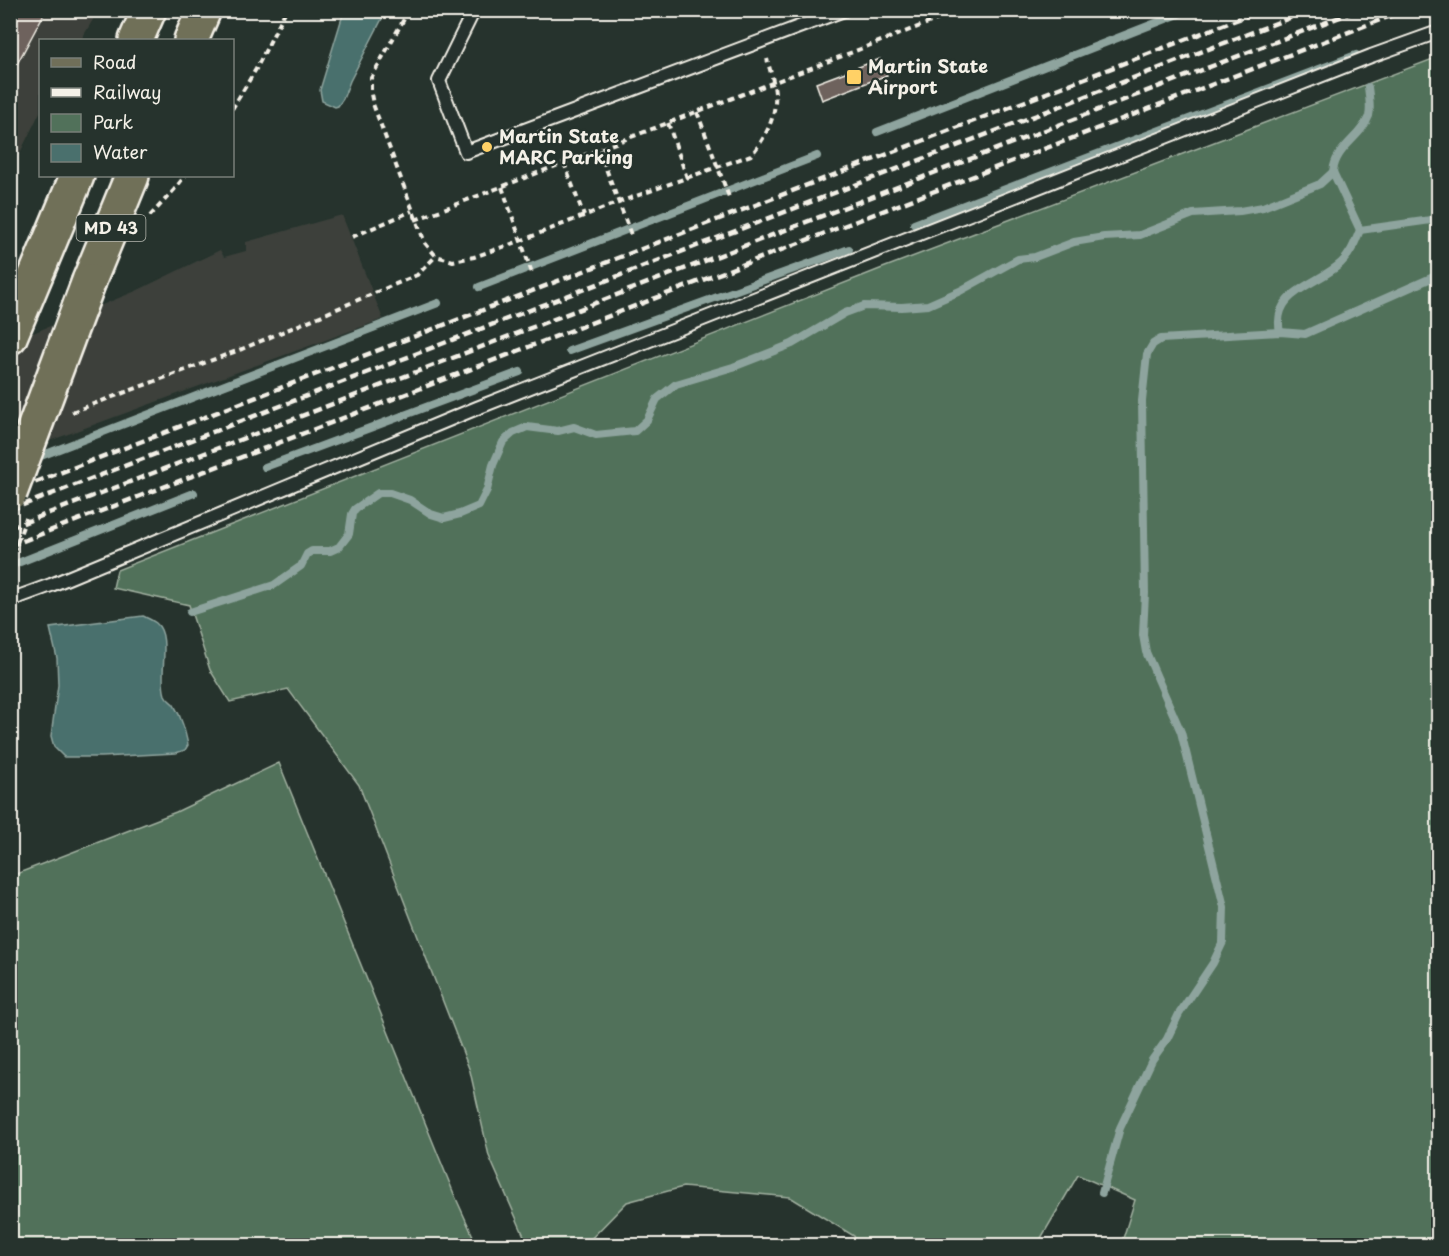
<svg xmlns="http://www.w3.org/2000/svg" width="1449" height="1256" font-family="'Playpen Sans',sans-serif">
<rect width="100%" height="100%" fill="#26332d"/>
<filter id="ink" filterUnits="userSpaceOnUse"><feTurbulence type="fractalNoise" baseFrequency=".0167" numOctaves="2"/><feDisplacementMap in="SourceGraphic" scale="12" xChannelSelector="R" yChannelSelector="G"/><feConvolveMatrix kernelMatrix="1 2 1 2 8 2 1 2 1" color-interpolation-filters="sRGB"/></filter>
<g filter="url(#ink)">
<g fill="#3c413b">
<path d="M11,11H98L81,40H40V112L11,171Z"/>
<path d="M342,215L383,319L11,455V342L136,291L220,250L224,257L246,251V242Z"/>
</g>
<g fill="#51715a" stroke="#a2b1a1" stroke-width="1.5">
<path d="M1438,57V1245H1121L1135,1200L1078,1175L1037,1245H857L854,1236L790,1197L683,1187L627,1202L585,1245H528L489,1156L470,1071L359,785L288,689L230,702L210,670L189,605L113,588L117,570L880,269Z"/>
<path d="M279,763L454,1194L477,1245H11V876L176,812Z"/>
</g>
<g fill="#4a706d" stroke="#8ea49e" stroke-width="1.5">
<path d="M344,11H386L350,81L343,99L338,106L335,107L322,101L320,90Z"/>
<path d="M143,616C147,618 152,620 156,623C172,636 158,676 165,695C167,700 171,701 174,705C182,718 185,731 188,745L185,750L176,753L102,757H64L54,747L51,736L58,685L57,658L50,628Z"/>
</g>
<g fill="none" stroke-linecap="round" stroke-linejoin="round">
<g stroke="#8ea49e" stroke-width="8">
<path d="M877,132L1189,10"/>
<path d="M914,224L1356,55"/>
<path d="M1360,230L1438,219"/>
<path d="M479,287L817,156"/>
<path d="M1280,332C1271,291 1318,285 1341,263C1351,254 1355,242 1360,230L1333,172C1335,147 1361,138 1369,116C1371,108 1369,95 1368,87"/>
<path d="M569,351L849,249"/>
<path d="M33,459L438,303"/>
<path d="M265,467L520,372"/>
<path d="M10,566L194,493"/>
<path d="M190,612L274,585L301,566L307,554L312,551H330L339,547L349,534L352,514L355,509L378,493H390L410,500L431,514L444,518L460,514L479,506L487,490L493,465L503,442L513,433L527,427L558,431L574,427L596,435L635,431L647,420L657,399L676,384L733,367L792,344L845,313L864,306L902,307L928,305L960,291L1018,259L1035,257L1074,242L1104,237L1140,235L1193,214L1240,211L1263,207L1320,184L1333,172"/>
<path d="M1102,1193L1120,1128L1152,1060L1167,1039L1179,1014L1213,963L1223,942L1224,907L1181,732L1146,652L1143,635L1145,593L1142,401L1147,354L1153,344L1161,339L1280,332L1305,334L1438,275"/>
</g>
</g>
<g fill="#6e625d" stroke="#f4f1e8" stroke-width="1.5">
<path d="M10,10H46L10,77Z"/>
<path d="M880,59L887,75L822,100L816,83Z"/>
</g>
<g fill="none" stroke-linecap="round" stroke-linejoin="round">
<defs>
<g id="service">
<path d="M474,10L439,81L466,152L844,10"/>
<path d="M10,600L51,585L477,408L1371,56L1438,32"/>
</g>
<g id="primary">
<path d="M136,40L149,10"/>
<path d="M191,40L204,10"/>
<path d="M89,281L132,176"/>
<path d="M10,337L77,176"/>
</g>
</defs>
<use href="#service" stroke="#f4f1e8" stroke-width="16"/>
<use href="#primary" stroke="#f4f1e8" stroke-width="38"/>
<g stroke="#f4f1e8" stroke-width="4" stroke-dasharray="6 4.5" stroke-linecap="butt">
<path d="M409,10L371,78V94L373,104L425,243L436,256L453,261L474,257L520,241L619,202L751,155C765,139 777,116 775,93C774,82 770,70 767,59"/>
<path d="M232,109L256,69L286,10"/>
<path d="M697,112L729,197"/>
<path d="M668,123L687,178"/>
<path d="M599,150L631,235"/>
<path d="M564,163L584,216"/>
<path d="M502,187L532,273"/>
<path d="M150,216L174,190L185,176"/>
<path d="M415,220L962,10"/>
<path d="M352,237L412,211"/>
<path d="M72,412L242,349L417,275L436,256"/>
</g>
<use href="#service" stroke="#26332d" stroke-width="12"/>
<use href="#primary" stroke="#706f59" stroke-width="33"/>
<g stroke="#f4f1e8" stroke-width="4.5" stroke-dasharray="9 4.5" stroke-linecap="butt">
<path d="M10,492L1262,10"/>
<path d="M10,510L1310,10"/>
<path d="M10,528L1358,10"/>
<path d="M10,546L1406,10"/>
</g>
<defs>
<path id="primary-bridge" d="M10,493L89,281"/>
</defs>
<use href="#primary-bridge" stroke="#f4f1e8" stroke-width="38" stroke-linecap="butt"/>
<path stroke="#f4f1e8" stroke-width="4" stroke-dasharray="6 4.5" stroke-linecap="butt" d="M10,562L26,518"/>
<use href="#primary-bridge" stroke="#706f59" stroke-width="33"/>
</g>
</g>
<g fill="#ffd166" stroke="#26332d" stroke-width="2">
<rect x="846" y="69" width="16" height="16" rx="3"/>
<circle cx="487" cy="147" r="6"/>
</g>
<g text-anchor="middle" stroke-width="4.5" stroke-linejoin="round" paint-order="stroke">
<rect fill="#26332d" stroke="#b6b8b0" stroke-width="1.5" x="76.5" y="215" width="69" height="26" rx="4.5"/>
<g font-size="16" font-weight="bold" fill="#f4f1e8">
<text x="111" y="234">MD 43</text>
</g>
<g font-size="18" font-weight="bold" fill="#f4f1e8" stroke="#26332d" text-anchor="start">
<text x="868" y="73">Martin State<tspan x="868" dy="21">Airport</tspan></text>
<text x="499" y="143">Martin State<tspan x="499" dy="21">MARC Parking</tspan></text>
</g>
</g>
<rect width="1449" height="1256" fill="none" stroke="#26332d" stroke-width="36"/>
<rect x="18" y="18" width="1413" height="1220" fill="none" stroke="#f4f1e8" stroke-width="2" filter="url(#ink)"/>
<rect x="39" y="39" width="195" height="138" fill="#26332d" stroke="#787f78" stroke-width="1.5"/>
<rect x="51" y="58" width="30" height="9" fill="#706f59" stroke="#787f78" stroke-width="1.5"/>
<text x="93" y="69" font-size="18" fill="#f4f1e8">Road</text>
<rect x="51" y="88" width="30" height="9" fill="#f4f1e8" stroke="#787f78" stroke-width="1.5"/>
<text x="93" y="99" font-size="18" fill="#f4f1e8">Railway</text>
<rect x="51" y="114" width="30" height="18" fill="#51715a" stroke="#787f78" stroke-width="1.5"/>
<text x="93" y="129" font-size="18" fill="#f4f1e8">Park</text>
<rect x="51" y="144" width="30" height="18" fill="#4a706d" stroke="#787f78" stroke-width="1.5"/>
<text x="93" y="159" font-size="18" fill="#f4f1e8">Water</text>
</svg>
